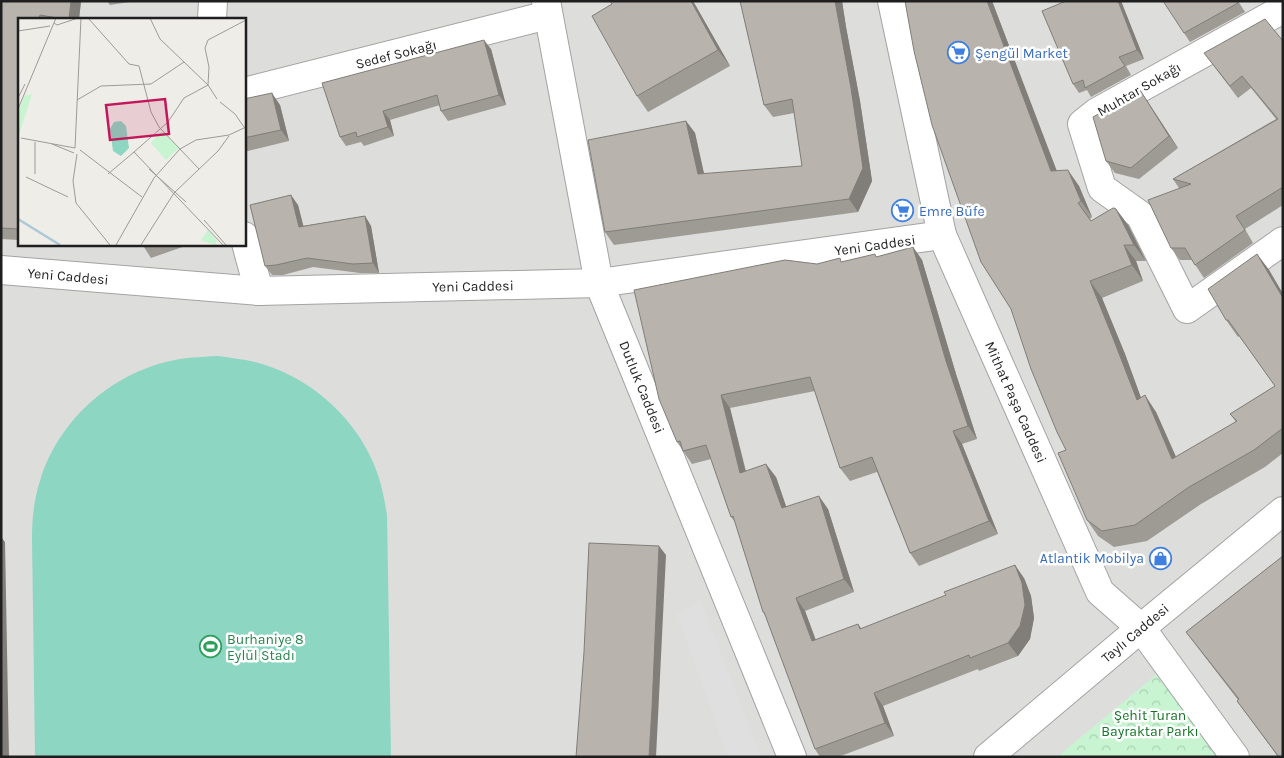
<svg xmlns="http://www.w3.org/2000/svg" width="1284" height="758" font-family="Karla,sans-serif">
<defs>
<pattern id="park-crowns" width="20" height="18" patternUnits="userSpaceOnUse" patternTransform="scale(1.25)"><rect width="20" height="18" fill="#c8f4d1"/><path d="M2 6a3 3 0 1 1 6 0M12 15a3 3 0 1 1 6 0" fill="none" stroke="#abd1b3"/></pattern>
</defs>
<rect width="100%" height="100%" fill="#efede7"/>
<path fill="#dddddc" fill-rule="evenodd" d="M1,1H1283V757H1ZM19,19H244V244H19Z"/>
<path fill="url(#park-crowns)" d="M1157,674L1217,757H1057Z"/>
<path fill="#8cd6c2" d="M218,356C230,358 243,359 255,362C306,375 351,413 372,460C380,477 384,496 387,515L391,757H35L32,538C32,518 34,499 40,481C59,418 115,370 180,359C192,357 205,357 218,356Z"/>
<path fill="#dfdfdf" d="M701,601L761,757H728L677,614Z"/>
<g fill="none" stroke-linecap="round" stroke-linejoin="round">
<defs>
<g id="minor">
<path d="M546,1L599,283L792,757"/>
<path d="M1283,9L1097,112L1082,124L1102,188L1140,215L1187,309L1283,241"/>
<path d="M212,19L213,1"/>
<path d="M244,92L548,15"/>
<path d="M244,236L259,291"/>
<path d="M1,270L259,291L599,283L942,235"/>
</g>
<g id="tertiary">
<path d="M892,1L942,235L1100,592L1141,628L1235,757"/>
<path d="M988,757L1141,628L1283,511"/>
</g>
</defs>
<use href="#minor" stroke="#a3a3a3" stroke-width="30"/>
<use href="#tertiary" stroke="#a3a3a3" stroke-width="30"/>
<use href="#minor" stroke="#fff" stroke-width="28"/>
<use href="#tertiary" stroke="#fff" stroke-width="28"/>
</g>
<g fill="#9e9a94">
<path d="M1,1H81L79,19H19V240L1,239Z"/>
<path d="M107,1H136L110,5Z"/>
<path d="M693,1L730,66L648,112L637,96Z"/>
<path d="M740,1H842L846,27L860,101L872,181L858,212L614,245L605,232L686,121L695,133L704,174L802,166L794,113L773,117L764,105Z"/>
<path d="M905,1H992L1056,171L1079,186L1092,217L1090,219L1091,221L1116,209L1128,225L1146,261H1136L1143,281L1102,298L1125,354L1141,398L1156,412L1176,457L1236,422L1230,414L1275,386L1239,336L1238,337L1226,320L1257,254L1269,270L1283,294V453L1265,467L1201,504L1147,541L1114,547L1098,536L1087,520L1066,450L1011,309Z"/>
<path d="M1121,1L1144,59L1126,66L1131,75L1091,97L1087,90L1079,93L1073,84Z"/>
<path d="M1238,1L1245,12L1190,42L1184,33Z"/>
<path d="M1283,41V205L1245,229L1253,243L1204,278L1192,260H1180L1171,248L1179,188L1173,179L1276,119L1251,88L1238,98L1204,53Z"/>
<path d="M491,49L506,105L448,121L441,111L440,105L390,120L394,136L364,146L361,142L346,146L340,137L322,83Z"/>
<path d="M1140,90L1178,148L1139,179L1115,173L1106,161Z"/>
<path d="M244,99L280,105L289,141L244,152Z"/>
<path d="M298,205L303,226L365,216L371,226L379,273H360L313,267L283,275H272L265,266Z"/>
<path d="M79,244H101V245Z"/>
<path d="M142,244H191L151,258Z"/>
<path d="M913,247L922,260L956,374L977,439L962,444L998,534L919,566L910,553L877,472L850,481L840,468L815,391L730,408L746,471L776,477L786,506L828,509L854,592L805,611L816,640L858,624L862,629L1024,578L1031,596L1034,618L1030,639L1018,656L979,671L978,669L883,706L894,736L838,757H820L815,749L766,617L763,612L735,522L731,517L711,459L692,464L677,442L817,264L843,262L877,257Z"/>
<path d="M1283,556V757H1278L1237,701L1238,700L1195,644L1186,632Z"/>
</g>
<g fill="#817d78">
<path d="M71,1H81L79,19H69Z"/>
<path d="M691,1H693L730,66L718,50Z"/>
<path d="M835,1H842L846,27L860,101L872,181L858,212L849,199L837,14Z"/>
<path d="M987,1H992L1063,187L1051,171Z"/>
<path d="M1118,1H1121L1144,59L1137,50Z"/>
<path d="M484,40L491,49L506,105L499,95Z"/>
<path d="M1140,90L1148,102L1178,148L1169,136Z"/>
<path d="M272,93L280,105L289,141L281,130Z"/>
<path d="M383,111L390,120L394,136L388,127Z"/>
<path d="M686,121L695,133L707,187L698,174Z"/>
<path d="M1068,170L1079,186L1092,217L1081,201Z"/>
<path d="M291,195L298,205L306,236L299,227Z"/>
<path d="M1116,209L1128,225L1146,261L1134,245Z"/>
<path d="M365,216L371,226L379,273L373,263Z"/>
<path d="M1124,245L1136,261L1143,281L1132,265Z"/>
<path d="M913,247L922,260L956,374L977,439L968,426L946,361Z"/>
<path d="M1257,254L1269,270L1283,294V298Z"/>
<path d="M1090,281L1102,298L1125,354L1148,417L1137,400Z"/>
<path d="M721,395L730,408L749,486L740,473Z"/>
<path d="M1145,395L1156,412L1184,475L1172,459Z"/>
<path d="M953,431L962,444L998,534L989,521Z"/>
<path d="M766,464L776,477L791,521L782,508Z"/>
<path d="M819,496L828,509L854,592L844,579Z"/>
<path d="M1,537L5,542L9,757H1Z"/>
<path d="M659,546L666,555L658,717L656,757H649Z"/>
<path d="M1015,565L1024,578L1031,596L1034,618L1030,639L1018,656L1008,643Z"/>
<path d="M796,598L805,611L821,655L812,641Z"/>
<path d="M874,693L883,706L894,736L885,723Z"/>
</g>
<g fill="#b8b3ac" stroke="#817d78">
<path d="M1,1H71L69,19H63L40,15L39,19H19V229L1,228Z"/>
<path d="M610,1H691L718,50L637,96L592,16L612,4Z"/>
<path d="M740,1H835L851,88L863,168L849,199L605,232L588,140L686,121L698,174L802,166L792,99L764,105Z"/>
<path d="M905,1H987L1051,171L1068,170L1081,201L1078,203L1091,221L1113,208H1114L1116,209L1134,245H1124L1132,265L1090,281L1113,338L1137,400L1145,395L1172,459L1237,421L1230,414L1275,386L1228,320H1226L1208,289L1257,254L1283,298V428L1254,450L1189,487L1135,525L1102,531L1087,520L1058,453L1066,450L1057,432L1031,369L1011,309L981,262L932,125L914,51Z"/>
<path d="M1066,1H1118L1137,50L1119,57L1125,66L1085,88L1083,80L1073,84L1042,11Z"/>
<path d="M1163,1H1237L1238,3L1184,33Z"/>
<path d="M1265,19L1283,41V187L1236,216L1245,230L1195,265L1185,248H1171L1148,200L1191,184L1173,179L1278,119L1242,76L1230,86L1204,53Z"/>
<path d="M484,40L499,95L441,111L437,95L383,111L388,127L357,137L356,132L340,137L322,83Z"/>
<path d="M1140,90L1169,136L1131,168L1106,161L1093,117Z"/>
<path d="M272,93L281,130L244,138V99Z"/>
<path d="M291,195L299,227L365,216L373,263L353,264L307,258L276,265L265,266L250,205Z"/>
<path d="M142,244H149L142,246Z"/>
<path d="M913,247L946,361L968,426L953,431L989,521L910,553L872,457L840,468L810,377L721,395L740,473L766,464L782,508L819,496L844,579L796,598L812,641L858,624L860,629L946,595L944,592L1015,565L1022,583L1025,605L1020,626L1008,643L970,658L969,655L874,693L885,723L815,749L764,612H763L733,516L731,517L706,445L683,451L680,441L677,442L659,399L634,290L785,260L817,264L840,258L841,262L875,254L876,257Z"/>
<path d="M589,543L659,546L652,708L649,757H576L584,652Z"/>
<path d="M1283,556V757H1279L1237,701L1239,699L1186,632Z"/>
</g>
<defs>
<symbol id="supermarket-ring" viewBox="-11 -11 22 22"><circle r="9.5" fill="#fff" stroke="#3f7fe0" stroke-width="1.5"/><path d="M-6-5.5h2.5l.6 2H6L4.5 2H-2.5L-4.4-4H-6ZM-1.5 3.2a1.3 1.3 0 1 0 .1 0ZM3 3.2a1.3 1.3 0 1 0 .1 0Z" fill="#3f7fe0"/></symbol>
<symbol id="shop-ring" viewBox="-11 -11 22 22"><circle r="9.5" fill="#fff" stroke="#3f7fe0" stroke-width="1.5"/><path d="M-5-2.5h2.3a2.7 3.5 0 0 1 5.4 0H5L5.5 6h-11ZM-1.5-2.5h3a1.5 2.3 0 0 0-3 0Z" fill="#3f7fe0"/></symbol>
<symbol id="stadium-ring" viewBox="-11 -11 22 22"><circle r="9.5" fill="#fff" stroke="#2e9e5b" stroke-width="1.5"/><path d="M0-5a6.5 5 0 1 0 0 10a6.5 5 0 1 0 0-10ZM-3.5-1.8h7v3.6h-7Z" fill="#2e9e5b"/></symbol>
</defs>
<g fill-rule="evenodd">
<use href="#supermarket-ring" x="946" y="40" width="25" height="25"/>
<use href="#supermarket-ring" x="890" y="198" width="25" height="25"/>
<use href="#shop-ring" x="1148" y="546" width="25" height="25"/>
<use href="#stadium-ring" x="198" y="634" width="25" height="25"/>
</g>
<g text-anchor="middle" stroke-width="5" stroke-linejoin="round" paint-order="stroke">
<g font-size="14" fill="#366cbe" stroke="#fff" text-anchor="start">
<text x="975" y="58">Şengül Market</text>
<text x="919" y="216">Emre Büfe</text>
<text x="1144" y="563" text-anchor="end">Atlantik Mobilya</text>
</g>
<g font-size="14" fill="#1f1f1f" stroke="#fff">
<text transform="translate(396 54) rotate(-14)" y="5">Sedef Sokağı</text>
<text transform="translate(1139 89) rotate(-30)" y="5">Muhtar Sokağı</text>
<text transform="translate(875 245) rotate(-8)" y="5">Yeni Caddesi</text>
<text transform="translate(68 276) rotate(5)" y="5">Yeni Caddesi</text>
<text transform="translate(473 286) rotate(-1)" y="5">Yeni Caddesi</text>
<text transform="translate(642 387) rotate(68)" y="5">Dutluk Caddesi</text>
<text transform="translate(1016 402) rotate(66)" y="5">Mithat Paşa Caddesi</text>
<text transform="translate(1135 633) rotate(-40)" y="5">Taylı Caddesi</text>
</g>
<g font-size="14" fill="#27864d" stroke="#fff" text-anchor="start">
<text x="227" y="644">Burhaniye 8<tspan x="227" dy="16">Eylül Stadı</tspan></text>
</g>
<g font-size="14" fill="#167429" stroke="#fff">
<text x="1150" y="720">Şehit Turan<tspan x="1150" dy="16">Bayraktar Parkı</tspan></text>
</g>
</g>
<g transform="translate(18 18)">
<rect width="228" height="228" fill="#efede7"/>
<path d="M14,76L1,117H0V95L6,78ZM144,113L161,130L148,142L133,125ZM190,212L199,223L197,227L183,222Z" fill="#c8f4d1"/>
<path d="M103,103L108,108L111,130L103,138L95,133L92,111L96,104Z" fill="#8cd6c2"/>
<path fill="none" stroke="#abc9d8" stroke-width="2.5" d="M0,201L42,227"/>
<path fill="none" stroke="#9c9b97" stroke-width="1" d="M70,0L111,46L121,48L133,94L141,109L181,151M132,0L142,21L190,67L199,81M36,5L39,7L60,0M0,13L32,8M0,80L7,66M59,82L83,68L133,66L166,44M202,84L217,96L226,109M0,91L38,0M3,120L57,130M34,126L56,135M57,130L63,0M62,132L124,179M116,134L150,104L166,80L190,67L191,49L187,30L190,22L228,2M59,136L55,163L58,185L92,227M131,151L168,184M17,156V124M90,156L116,134L205,227M8,159L50,179M186,202L208,227M98,227L136,160L162,131L178,122L211,117L228,109M123,227L156,175L200,133L211,118"/>
<path fill="#c2185b" fill-opacity="0.15" stroke="#c2185b" stroke-width="2.5" d="M147,81L151,116L92,122L88,87Z"/>
<rect width="228" height="228" fill="none" stroke="#1f1f1f" stroke-width="2.5"/>
</g>
<rect width="1284" height="758" fill="none" stroke="#1f1f1f" stroke-width="5"/>
</svg>
